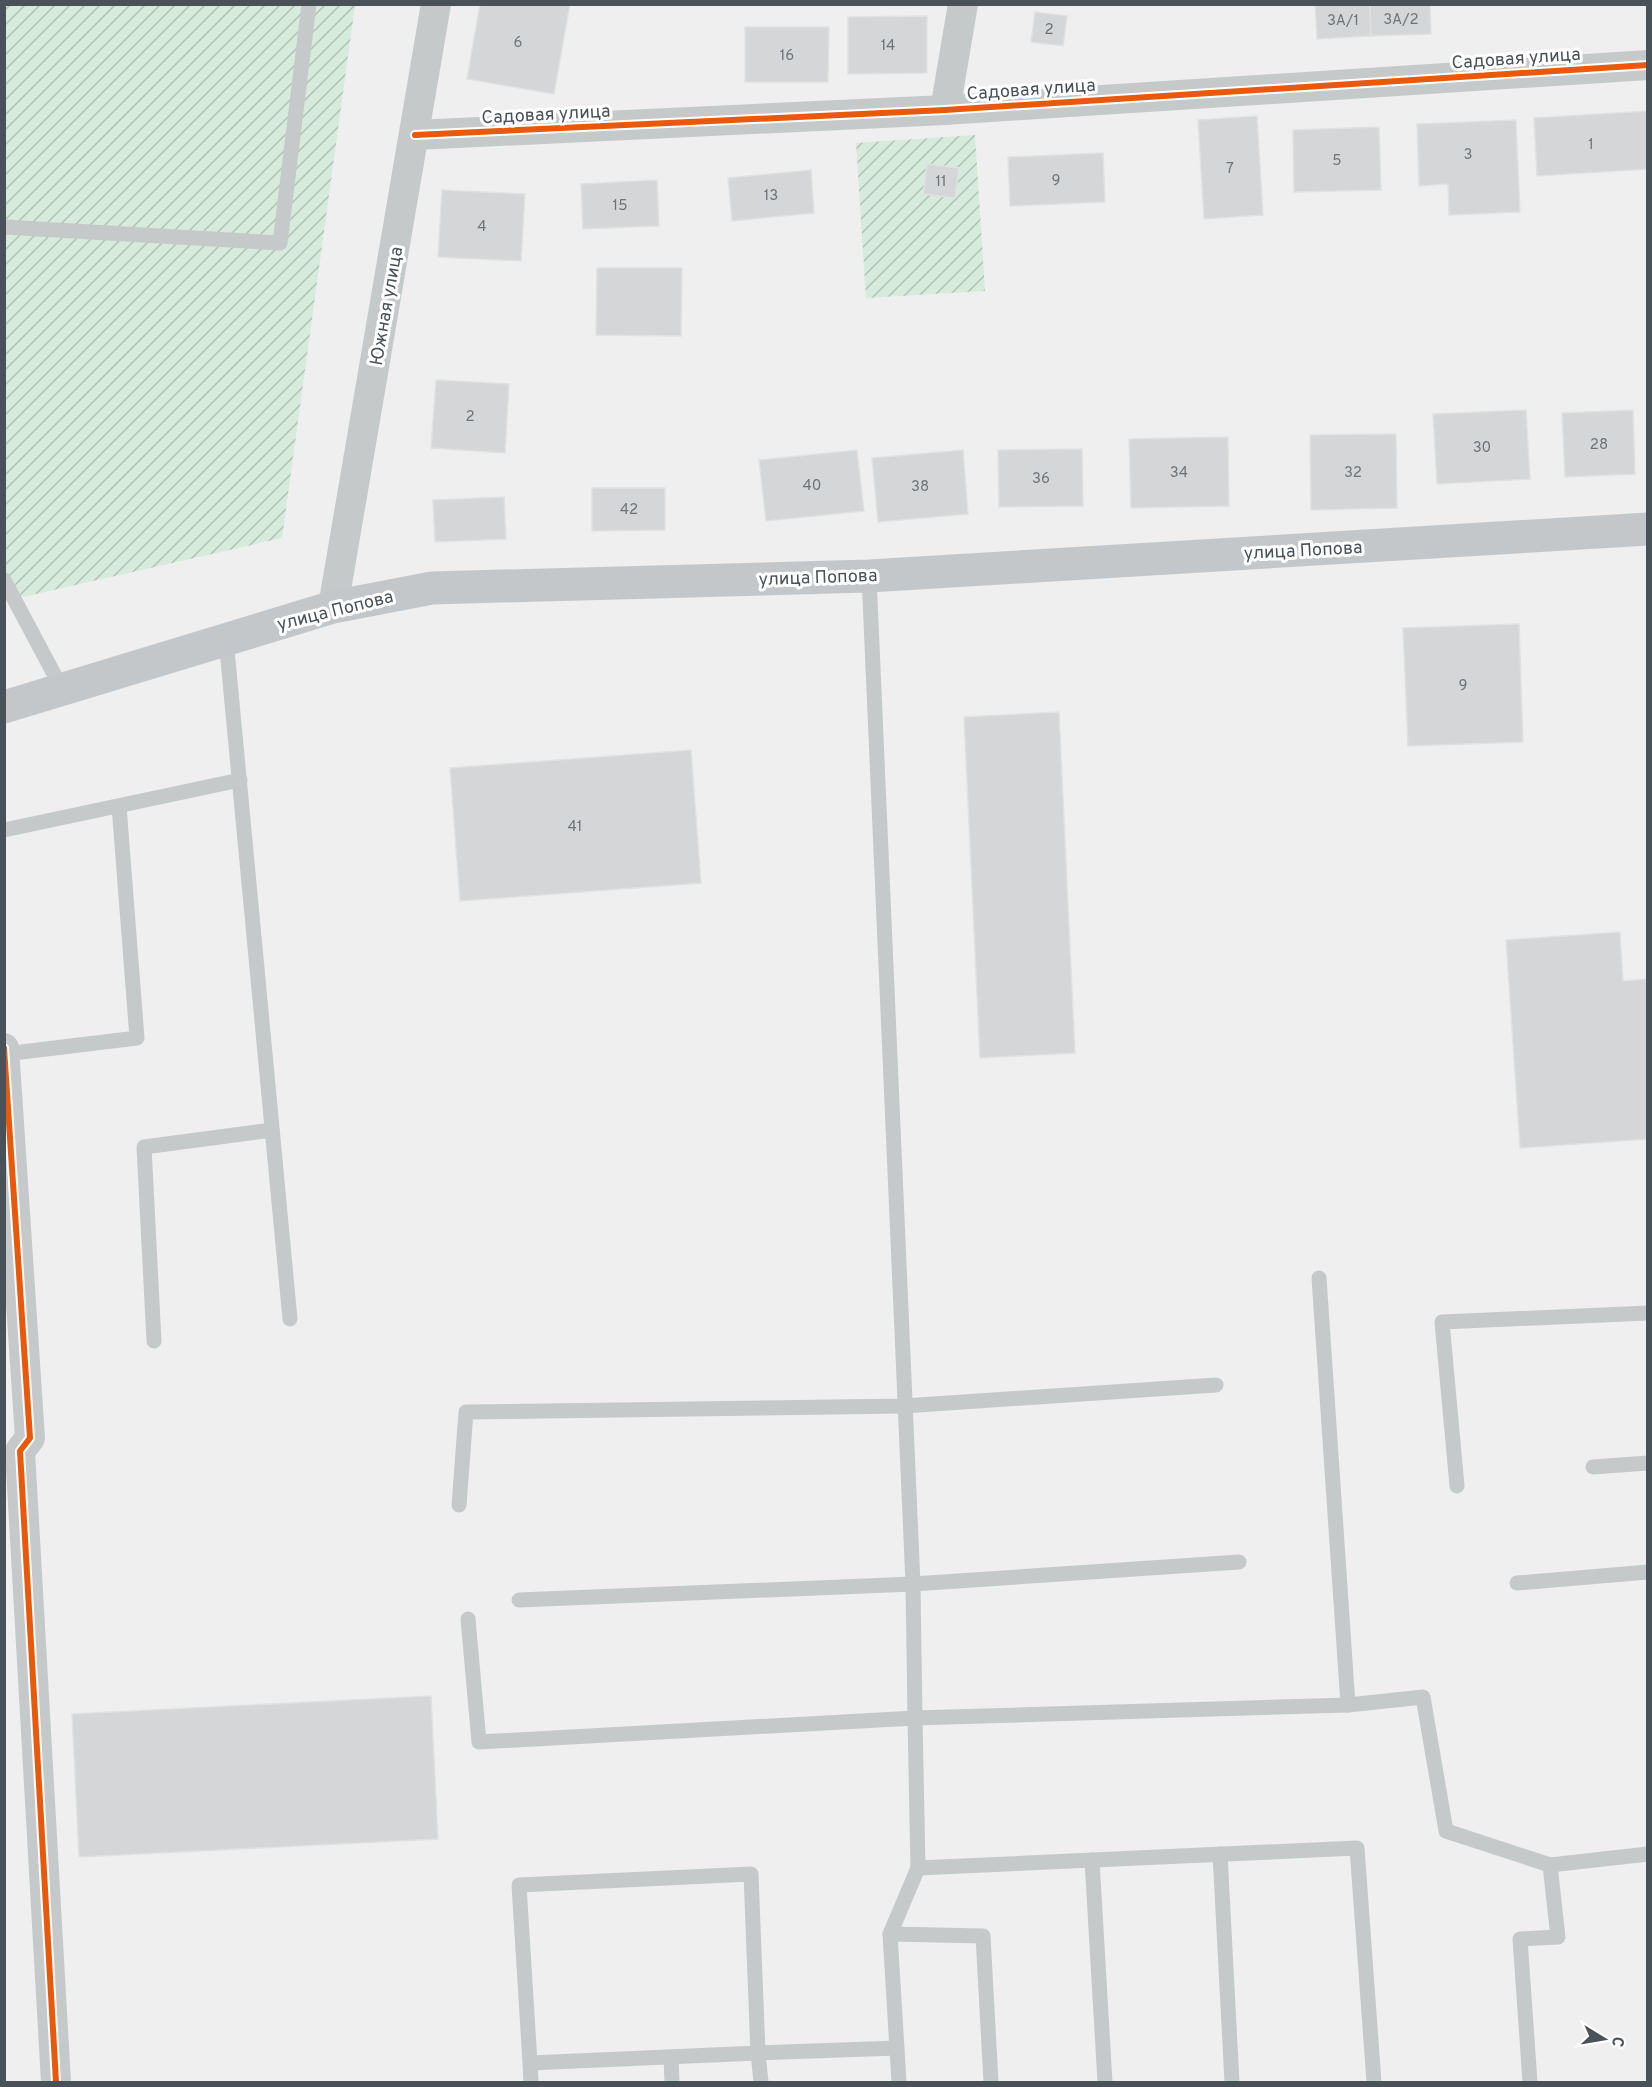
<svg xmlns="http://www.w3.org/2000/svg" width="1652" height="2087" font-family="Overpass,sans-serif">
<defs>
<pattern id="garden-furrows" width="10" height="10" patternUnits="userSpaceOnUse" patternTransform="scale(1.5)"><rect width="10" height="10" fill="#d6ebdc"/><path d="M-1 1l2-2M0 10L10 0M9 11l2-2" fill="none" stroke="#b0c1b5"/></pattern>
</defs>
<rect width="100%" height="100%" fill="#efefef"/>
<g fill="url(#garden-furrows)">
<path d="M4,5H355L282,538L5,601Z"/>
<path d="M975,135L985,291L866,298L856,143Z"/>
</g>
<g fill="#d5d6d8" stroke="#e0e1e1" stroke-width="1.5">
<path d="M480,4H570L554,94L467,79Z"/>
<path d="M1315,4H1370L1371,36L1317,39Z"/>
<path d="M1370,4H1430L1431,34L1371,36Z"/>
<path d="M1035,12L1067,16L1063,46L1031,42Z"/>
<path d="M927,16V73L848,74V17Z"/>
<path d="M745,27H829L828,82H745Z"/>
<path d="M1648,111V169L1537,176L1534,118Z"/>
<path d="M1257,116L1263,215L1204,219L1198,120Z"/>
<path d="M1516,120L1520,212L1449,215L1448,184L1419,186L1417,124Z"/>
<path d="M1379,127L1381,190L1294,192L1293,130Z"/>
<path d="M1103,153L1105,202L1010,206L1008,157Z"/>
<path d="M927,164L959,168L955,198L923,194Z"/>
<path d="M811,170L814,213L732,221L728,178Z"/>
<path d="M657,180L659,226L583,229L581,184Z"/>
<path d="M442,190L525,194L521,261L438,257Z"/>
<path d="M597,268H682L681,336L596,335Z"/>
<path d="M436,380L509,384L505,453L431,448Z"/>
<path d="M1526,410L1530,479L1437,484L1433,414Z"/>
<path d="M1633,410L1635,474L1565,477L1562,413Z"/>
<path d="M1396,434L1397,508L1311,510L1310,435Z"/>
<path d="M1228,437L1229,506L1131,508L1129,439Z"/>
<path d="M1082,449L1083,506L999,507L998,450Z"/>
<path d="M857,450L864,511L766,521L759,460Z"/>
<path d="M963,450L968,514L878,522L872,458Z"/>
<path d="M592,488H665V530L592,531Z"/>
<path d="M504,497L506,539L435,542L433,500Z"/>
<path d="M1519,624L1523,742L1408,746L1403,628Z"/>
<path d="M1059,712L1075,1053L980,1058L964,717Z"/>
<path d="M691,750L701,883L460,901L450,768Z"/>
<path d="M1620,932L1623,981L1648,979V1139L1520,1148L1506,940Z"/>
<path d="M431,1696L438,1839L79,1857L72,1714Z"/>
</g>
<g fill="none" stroke-linecap="round" stroke-linejoin="round">
<g stroke="#c6c9ca" stroke-width="15">
<path d="M4,227L280,243L309,4"/>
<path d="M869,576L913,1584L915,1718L1348,1705L1423,1697L1446,1831L1550,1865L1558,1937L1520,1939L1530,2082"/>
<path d="M4,580L62,689"/>
<path d="M226,639L290,1319"/>
<path d="M4,830L240,780"/>
<path d="M5,1054L137,1038L119,806"/>
<path d="M1319,1278L1348,1705"/>
<path d="M154,1341L144,1147L272,1130"/>
<path d="M1593,1467L1648,1463"/>
<path d="M1457,1486L1442,1322L1648,1313"/>
<path d="M459,1505L466,1412L904,1406L1216,1385"/>
<path d="M1517,1583L1648,1572"/>
<path d="M519,1600L913,1584L1239,1562"/>
<path d="M468,1619L479,1742L915,1718L918,1868L1357,1848L1374,2082"/>
<path d="M1220,1854L1232,2082"/>
<path d="M1092,1860L1105,2082"/>
<path d="M1550,1865L1648,1854"/>
<path d="M890,1934L983,1936L991,2082"/>
<path d="M671,2058L672,2082"/>
<path d="M530,2063L758,2053L751,1874L519,1885L530,2063L531,2082"/>
<path d="M761,2082L758,2053L897,2048"/>
<path d="M899,2082L890,1934L918,1868"/>
</g>
<g stroke="#c6c9ca" stroke-width="30">
<path d="M945,110L963,4"/>
<path d="M415,135L945,110L1648,65"/>
<path d="M333,607L436,4"/>
<path d="M4,1048L30,1438L20,1451L56,2082"/>
</g>
<path stroke="#c4c7c9" stroke-width="33" d="M4,707L333,607L432,588L869,576L1648,529"/>
<defs>
<g id="cycleway">
<path d="M415,135L945,110L1648,65"/>
<path d="M4,1048L30,1438L20,1451L56,2082"/>
</g>
</defs>
<use href="#cycleway" stroke="#fff" stroke-width="10"/>
<use href="#cycleway" stroke="#e8590c" stroke-width="6"/>
</g>
<g text-anchor="middle" stroke-width="6" stroke-linejoin="round" paint-order="stroke">
<g font-size="15" fill="#6d7479">
<text x="1401" y="24">3А/2</text>
<text x="1343" y="25">3А/1</text>
<text x="1049" y="34">2</text>
<text x="518" y="47">6</text>
<text x="888" y="50">14</text>
<text x="787" y="60">16</text>
<text x="1591" y="149">1</text>
<text x="1468" y="159">3</text>
<text x="1337" y="165">5</text>
<text x="1230" y="173">7</text>
<text x="1056" y="185">9</text>
<text x="941" y="186">11</text>
<text x="771" y="200">13</text>
<text x="620" y="210">15</text>
<text x="482" y="231">4</text>
<text x="470" y="421">2</text>
<text x="1599" y="449">28</text>
<text x="1482" y="452">30</text>
<text x="1179" y="477">34</text>
<text x="1353" y="477">32</text>
<text x="1041" y="483">36</text>
<text x="812" y="490">40</text>
<text x="920" y="491">38</text>
<text x="629" y="514">42</text>
<text x="1463" y="690">9</text>
<text x="575" y="831">41</text>
</g>
<g font-size="18" fill="#485258" stroke="#fff">
<text transform="translate(1516 58) rotate(-4)" y="6">Садовая улица</text>
<text transform="translate(1031 89) rotate(-4)" y="6">Садовая улица</text>
<text transform="translate(546 114) rotate(-3)" y="6">Садовая улица</text>
<text transform="translate(386 306) rotate(-80)" y="6">Южная улица</text>
<text transform="translate(1303 550) rotate(-3)" y="6">улица Попова</text>
<text transform="translate(818 577) rotate(-2)" y="6">улица Попова</text>
<text transform="translate(335 610) rotate(-14)" y="6">улица Попова</text>
</g>
</g>
<rect width="1652" height="2087" fill="none" stroke="#485258" stroke-width="12"/>
<g transform="translate(1604 2039) rotate(101)" stroke="#ffffff" stroke-width="4.5" paint-order="stroke">
<path d="M0-4.5L10 22L0 15L-10 22Z" fill="#485258"/>
<text y="-9" font-size="16" font-weight="bold" text-anchor="middle" fill="#485258">С</text>
</g>
</svg>
